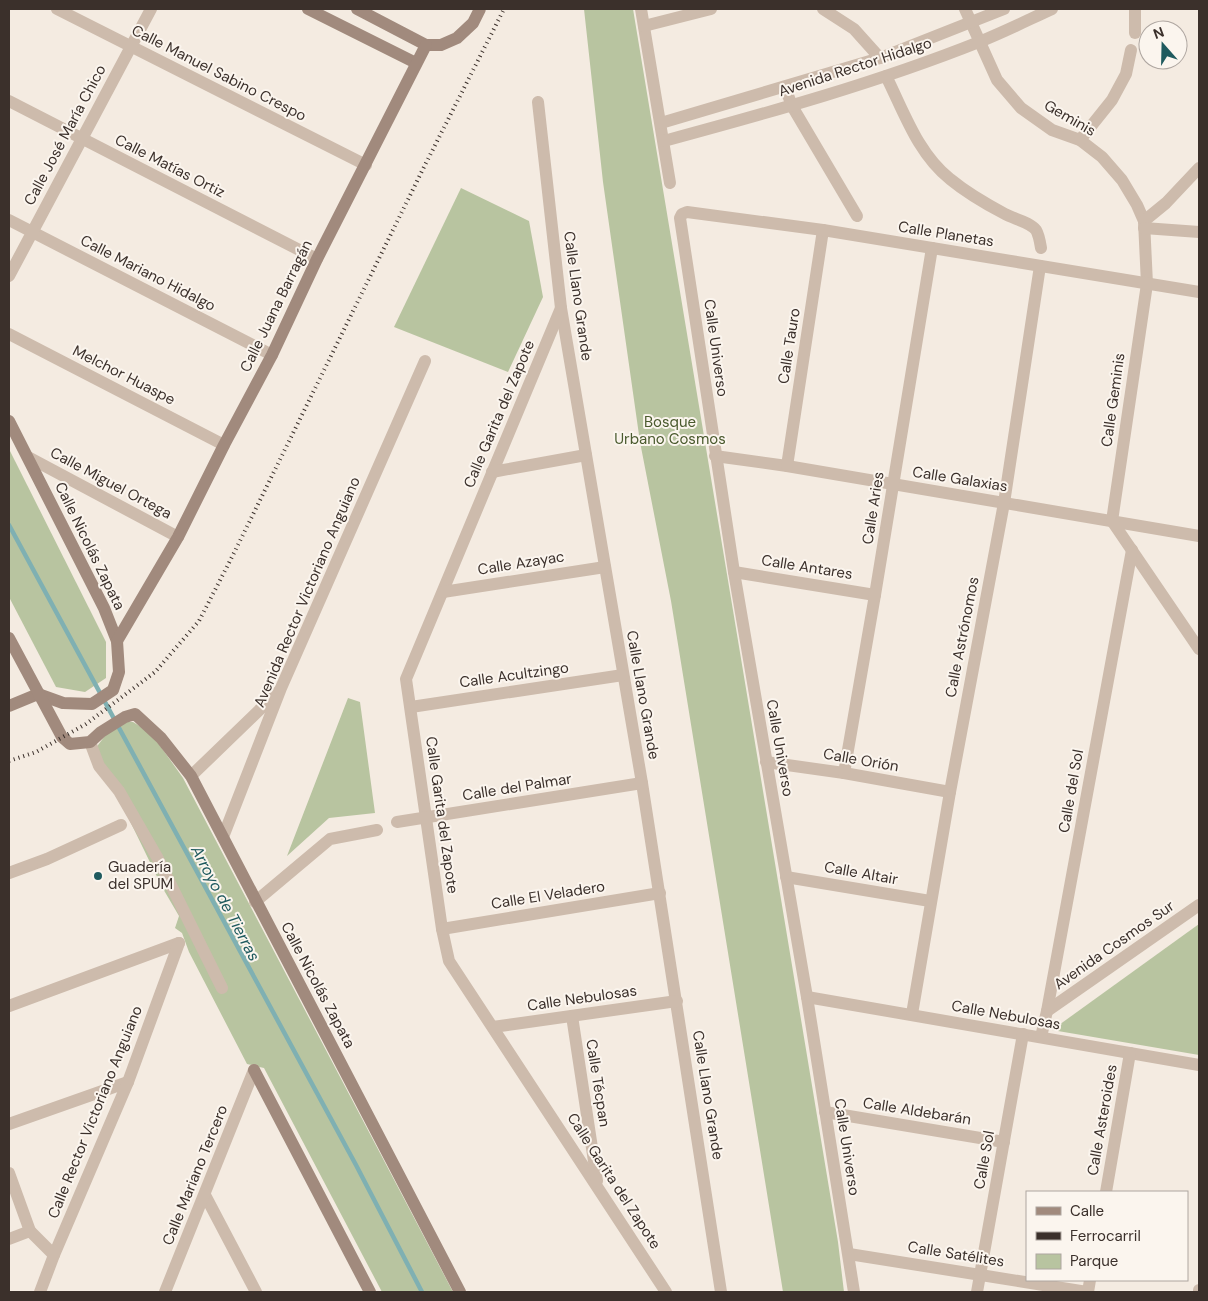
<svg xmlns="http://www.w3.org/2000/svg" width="1208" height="1301" font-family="'DM Sans',sans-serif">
<rect width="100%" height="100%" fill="#f4ebe1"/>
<g fill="#b8c4a0">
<path d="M584,9H633L838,1242L844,1292H783L671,601L640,442L603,182Z"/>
<path d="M461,188L529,221L543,297L508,372L394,327Z"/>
<path d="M9,449L106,642V678L85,692L56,687L9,597Z"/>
<path d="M348,698L360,702L375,813L329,818L287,856Z"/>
<path d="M123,722H133L151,733L183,778L453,1292H382L264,1068L247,1064L189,952L182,933L175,928L179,916L162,887L95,749L111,728Z"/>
<path d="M1199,924V1055L1052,1030Z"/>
</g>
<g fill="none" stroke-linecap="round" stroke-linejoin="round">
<path stroke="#7fb0b2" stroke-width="4.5" d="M9,525L356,1165L422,1292"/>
<g stroke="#cdbbac" stroke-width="12">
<path d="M57,9L366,165"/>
<path d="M641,9L670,183"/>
<path d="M823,9L854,29L880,58"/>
<path d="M965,9L997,80L1021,108L1052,130L1080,140L1102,157L1122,180L1137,205L1144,221L1147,284L1112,521"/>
<path d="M644,26L711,9"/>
<path d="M1135,33V9"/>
<path d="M886,76C904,112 918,154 950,179C967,193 986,204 1005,214C1014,219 1030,222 1036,230C1039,235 1040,242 1041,248"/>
<path d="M785,87L792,106L857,216"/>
<path d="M9,101L317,259"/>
<path d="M538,102L561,308L642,783L721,1292"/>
<path d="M661,123L880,58L1004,9"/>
<path d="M1080,140L1112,100L1126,74L1131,50"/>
<path d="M664,141C771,112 876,83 979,42C1004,32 1028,20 1052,9"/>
<path d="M9,220L272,355"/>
<path d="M1144,221L1166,203L1199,168"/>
<path d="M1144,228L1199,232"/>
<path d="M9,276L151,9"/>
<path d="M561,308L406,679L442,929L449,961L666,1292"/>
<path d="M9,334L224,445"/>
<path d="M715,456L787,466L1199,536"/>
<path d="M28,457L178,537"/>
<path d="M787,466L823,230"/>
<path d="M492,472L586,455"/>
<path d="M1112,521L1199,649"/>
<path d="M734,572L875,595"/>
<path d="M443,592L605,567"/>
<path d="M411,707L623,675"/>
<path d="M90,742L99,766L119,791L157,857L222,988"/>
<path d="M766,762L844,773L950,792"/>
<path d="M844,773L875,595L932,248"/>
<path d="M191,776L278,692"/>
<path d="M397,822L642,783"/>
<path d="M223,837L281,688L425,361"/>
<path d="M9,873L47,859L121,825"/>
<path d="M786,877L930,901"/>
<path d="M255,902L330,839L377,830"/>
<path d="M442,929L660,893"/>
<path d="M807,997L1199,1065"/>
<path d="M9,1006L179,943"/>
<path d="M1047,1011L1199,905"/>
<path d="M912,1014L950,792L1004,503L1040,266"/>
<path d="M572,1016L597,1181"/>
<path d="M493,1027L677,1001"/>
<path d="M1041,1037L1047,1011L1132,550"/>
<path d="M825,1112L1004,1142"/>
<path d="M9,1124L128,1082"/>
<path d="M9,1173L30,1231"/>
<path d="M1106,1192L1130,1053"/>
<path d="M205,1195L256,1292"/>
<path d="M9,1239L30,1231L54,1255"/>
<path d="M849,1254L1087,1292"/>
<path d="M40,1292L54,1255L128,1082L179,943"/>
<path d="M165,1292L254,1070"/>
<path d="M854,1292L807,997L734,572L680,218L682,214L687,212L823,230L1199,292"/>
<path d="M977,1292L1023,1034"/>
<path d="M1088,1292L1090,1280"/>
<path d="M1199,1292V1290"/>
</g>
<g stroke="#a18a7d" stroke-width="12">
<path d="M308,9L416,63"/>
<path d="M357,9L426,45H441L457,38L473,23L480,9"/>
<path d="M9,421L104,608L117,641L119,672L113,690L92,704L63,703L38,694L9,706"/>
<path d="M9,638L62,737L70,744L90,742L101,732L125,717L135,714L161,738L191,776L460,1292"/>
<path d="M117,641L178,537L224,445L272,355L317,259L426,45"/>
<path d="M254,1070L370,1292"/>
</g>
<path stroke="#3b302b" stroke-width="4" stroke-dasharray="1 4" stroke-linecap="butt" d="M9,761L36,752L86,724L155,672L199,621L233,555L423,169L504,9"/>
</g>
<circle fill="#1f5a5e" stroke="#fbf5ee" stroke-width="2" cx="98" cy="876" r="5"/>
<g text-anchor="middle" stroke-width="4" stroke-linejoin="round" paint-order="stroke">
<g font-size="15" fill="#3b302b" stroke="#fbf5ee">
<text transform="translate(855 67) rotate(-18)" y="5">Avenida Rector Hidalgo</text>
<text transform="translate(219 73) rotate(27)" y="5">Calle Manuel Sabino Crespo</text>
<text transform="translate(1070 118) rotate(30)" y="5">Geminis</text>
<text transform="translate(65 135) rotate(-62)" y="5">Calle José María Chico</text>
<text transform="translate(170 166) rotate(27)" y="5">Calle Matías Ortiz</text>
<text transform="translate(946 234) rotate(9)" y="5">Calle Planetas</text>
<text transform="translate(148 273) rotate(27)" y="5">Calle Mariano Hidalgo</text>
<text transform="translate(578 296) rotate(82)" y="5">Calle Llano Grande</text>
<text transform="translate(276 306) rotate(-64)" y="5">Calle Juana Barragán</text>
<text transform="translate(789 346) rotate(-81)" y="5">Calle Tauro</text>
<text transform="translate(716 348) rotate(82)" y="5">Calle Universo</text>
<text transform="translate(124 375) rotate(27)" y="5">Melchor Huaspe</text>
<text transform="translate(1113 400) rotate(-82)" y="5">Calle Geminis</text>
<text transform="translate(499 414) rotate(-67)" y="5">Calle Garita del Zapote</text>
<text transform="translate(960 479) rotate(9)" y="5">Calle Galaxias</text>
<text transform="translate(111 483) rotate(28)" y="5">Calle Miguel Ortega</text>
<text transform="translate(873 508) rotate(-81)" y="5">Calle Aries</text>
<text transform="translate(90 546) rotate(64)" y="5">Calle Nicolás Zapata</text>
<text transform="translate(521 563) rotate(-9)" y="5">Calle Azayac</text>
<text transform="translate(807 567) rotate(9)" y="5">Calle Antares</text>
<text transform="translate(307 592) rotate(-67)" y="5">Avenida Rector Victoriano Anguiano</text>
<text transform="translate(962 637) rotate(-79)" y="5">Calle Astrónomos</text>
<text transform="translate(514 675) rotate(-8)" y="5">Calle Acultzingo</text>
<text transform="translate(643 695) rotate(80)" y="5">Calle Llano Grande</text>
<text transform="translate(780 748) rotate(80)" y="5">Calle Universo</text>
<text transform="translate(861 760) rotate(10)" y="5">Calle Orión</text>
<text transform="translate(517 787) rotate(-9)" y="5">Calle del Palmar</text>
<text transform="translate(1071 791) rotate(-80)" y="5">Calle del Sol</text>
<text transform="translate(442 815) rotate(82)" y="5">Calle Garita del Zapote</text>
<text transform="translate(861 873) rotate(10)" y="5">Calle Altair</text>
<text transform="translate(548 895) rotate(-9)" y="5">Calle El Veladero</text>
<text transform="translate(1114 945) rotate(-35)" y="5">Avenida Cosmos Sur</text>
<text transform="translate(318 985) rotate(62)" y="5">Calle Nicolás Zapata</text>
<text transform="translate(582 998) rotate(-8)" y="5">Calle Nebulosas</text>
<text transform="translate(1006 1015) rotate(10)" y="5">Calle Nebulosas</text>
<text transform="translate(598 1083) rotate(81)" y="5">Calle Técpan</text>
<text transform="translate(708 1095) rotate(81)" y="5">Calle Llano Grande</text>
<text transform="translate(917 1111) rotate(9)" y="5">Calle Aldebarán</text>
<text transform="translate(95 1112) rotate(-68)" y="5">Calle Rector Victoriano Anguiano</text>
<text transform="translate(1102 1120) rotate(-80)" y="5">Calle Asteroides</text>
<text transform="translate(847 1147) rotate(81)" y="5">Calle Universo</text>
<text transform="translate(984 1160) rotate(-80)" y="5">Calle Sol</text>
<text transform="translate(195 1175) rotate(-68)" y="5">Calle Mariano Tercero</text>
<text transform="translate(614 1181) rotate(57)" y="5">Calle Garita del Zapote</text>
<text transform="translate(956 1254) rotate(9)" y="5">Calle Satélites</text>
</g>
<g font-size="15" fill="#4a5a2e" stroke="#fbf5ee">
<text x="670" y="427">Bosque<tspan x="670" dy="17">Urbano Cosmos</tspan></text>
</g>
<g font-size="15" fill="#3b302b" stroke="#fbf5ee" text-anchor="start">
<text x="108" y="872">Guadería<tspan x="108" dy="17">del SPUM</tspan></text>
</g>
<g font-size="16" font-style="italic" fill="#1f5a5e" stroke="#fbf5ee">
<text transform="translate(226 903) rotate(62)" y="6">Arroyo de Tierras</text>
</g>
</g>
<rect width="1208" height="1301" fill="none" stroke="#3b302b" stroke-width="20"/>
<rect x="1026" y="1191" width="162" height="90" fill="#fbf5ee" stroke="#aea6a0"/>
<rect x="1036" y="1207" width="25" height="8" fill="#a18a7d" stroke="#aea6a0"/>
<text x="1070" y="1216" font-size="15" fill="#3b302b">Calle</text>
<rect x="1036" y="1232" width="25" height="8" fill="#3b302b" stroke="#aea6a0"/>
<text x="1070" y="1241" font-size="15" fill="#3b302b">Ferrocarril</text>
<rect x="1036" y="1254" width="25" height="15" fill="#b8c4a0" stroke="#aea6a0"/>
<text x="1070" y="1266" font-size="15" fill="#3b302b">Parque</text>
<g transform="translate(1163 45) rotate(340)"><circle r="24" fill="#fbf5ee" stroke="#aea6a0"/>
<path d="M0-4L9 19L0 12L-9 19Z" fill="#1f5a5e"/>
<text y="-8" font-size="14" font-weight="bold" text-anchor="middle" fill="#3b302b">N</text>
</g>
</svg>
